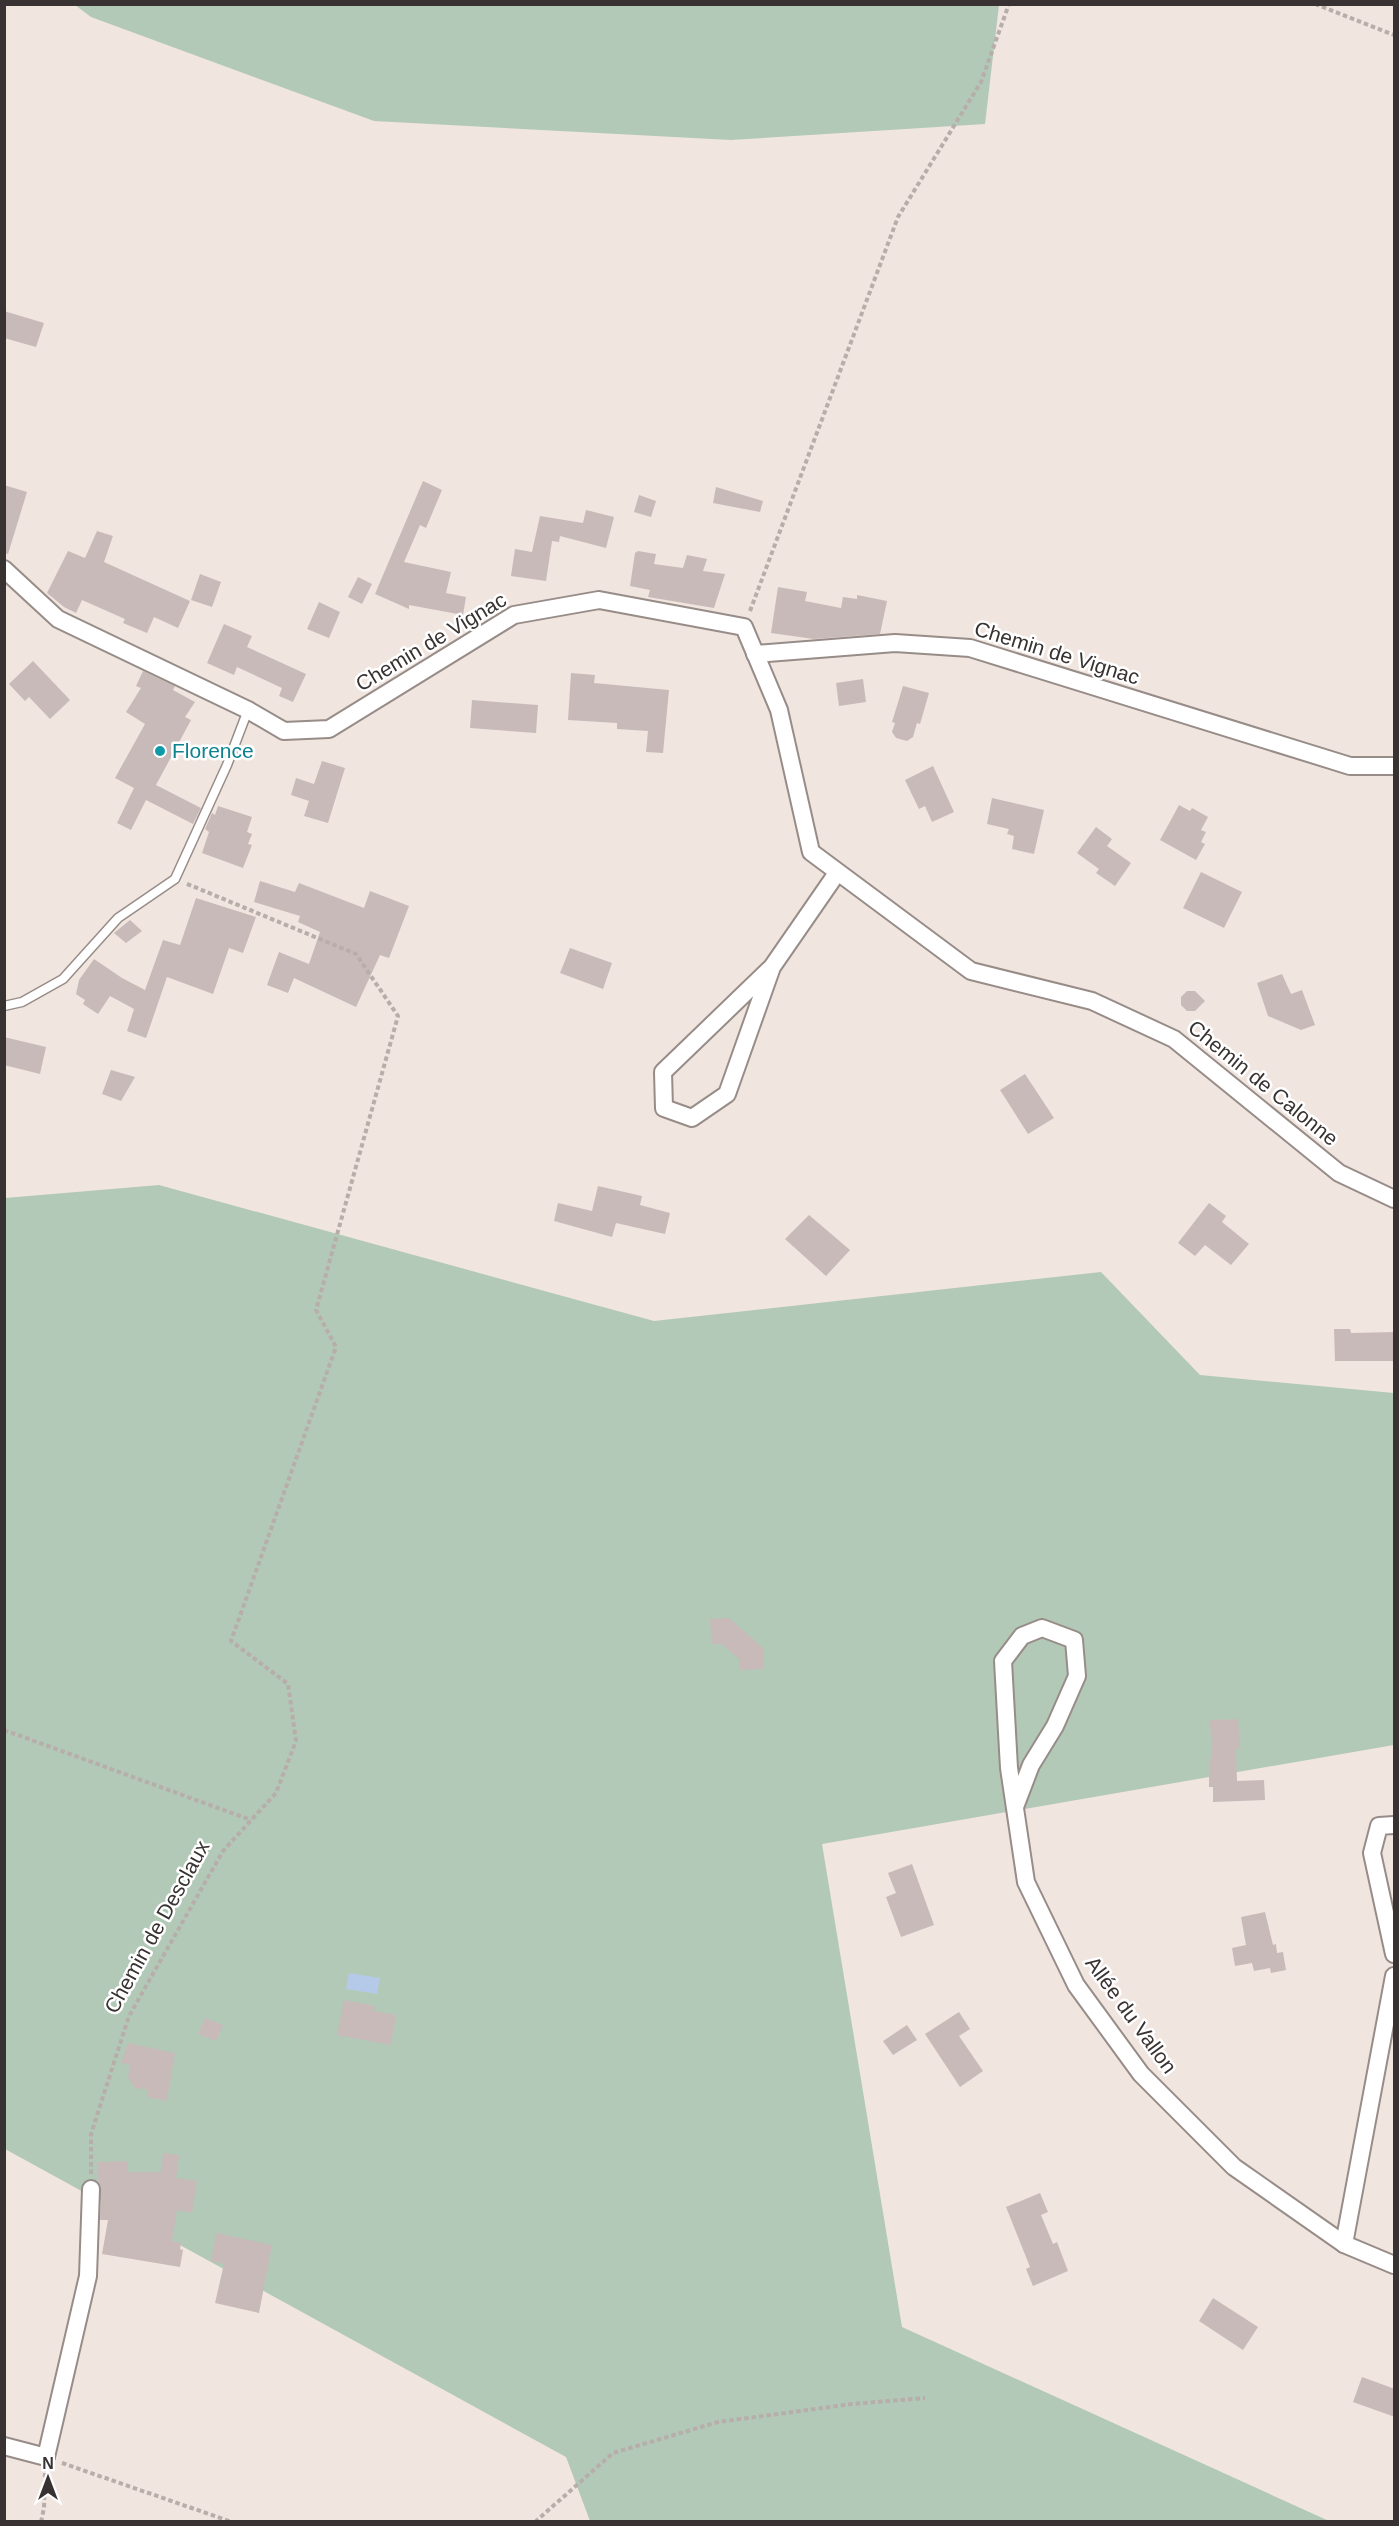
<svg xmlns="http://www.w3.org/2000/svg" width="1399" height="2526" font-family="Arial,sans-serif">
<rect width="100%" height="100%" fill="#f1e5e0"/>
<g fill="#b2c9b7">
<path d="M75,5H999L985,124L731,140L374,121L91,17Z"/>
<path d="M159,1185L654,1321L1101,1272L1200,1375L1394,1393V1745L822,1844L902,2327L1329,2521H590L566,2457L5,2149V1198Z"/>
</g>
<path fill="#b5cae8" d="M349,1973L380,1978L377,1994L346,1989Z"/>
<g fill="#c8bab9">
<path d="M4,311L44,323L36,347L4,338Z"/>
<path d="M423,481L442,490L426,528L420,525L404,562L451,572L446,593L466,597L463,615L409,605V609L375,594Z"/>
<path d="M4,485L27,492L8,554L4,553Z"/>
<path d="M716,487L763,501L760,512L713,503Z"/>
<path d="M639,495L656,501L651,517L634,512Z"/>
<path d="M586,510L614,517L606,548L560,536L559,542L552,541L546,581L511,576L515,549L532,552L540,516L583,523Z"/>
<path d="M97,531L113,536L104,562L190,601L178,628L154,617L147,633L123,623L125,619L82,600L76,613L64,607L47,593L68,551L85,558Z"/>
<path d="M638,551L656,554L654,564L683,568L687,555L707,559L703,571L725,574L714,608L648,597L650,590L630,586L635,553Z"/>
<path d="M200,574L221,582L212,607L191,600Z"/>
<path d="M358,577L372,584L362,604L348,597Z"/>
<path d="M778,587L807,592L805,601L841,608L843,597L857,599V595L887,601L880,634L814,639L771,633Z"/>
<path d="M319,602L340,612L329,638L307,629Z"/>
<path d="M224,624L252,636L247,647L306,674L293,702L279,696L282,688L237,667L234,675L207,663Z"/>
<path d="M33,661L70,700L50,719L29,697L25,701L9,684Z"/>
<path d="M143,671L175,686L173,690L195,702L185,717L191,720L156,785L201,808L193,824L146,800L131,830L117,823L134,788L115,778L145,724L126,712L141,688L136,686Z"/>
<path d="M571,673L595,675L594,683L669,690L663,753L646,752L648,731L617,729V723L568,720Z"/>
<path d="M863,679L866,702L839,706L836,683Z"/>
<path d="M903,686L929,693L920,724L917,723L913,737L907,741L896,738L892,732L895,723L892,722Z"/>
<path d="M472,700L538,705L536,733L470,728Z"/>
<path d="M322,761L345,768L328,823L304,816L309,801L291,795L296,778L314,784Z"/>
<path d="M933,766L954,812L932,822L925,806L919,809L905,780Z"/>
<path d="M992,798L1044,810L1034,854L1012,849L1014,836L1007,834L1009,829L987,824Z"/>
<path d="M1179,805L1190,811L1192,808L1208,817L1201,830L1206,832L1201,842L1205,844L1196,860L1160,840Z"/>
<path d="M218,806L252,817L247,832L252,834L248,844L252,845L243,868L202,853L209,832L205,829L212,813L215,815Z"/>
<path d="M1096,827L1112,839L1107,846L1131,863L1115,886L1096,873L1099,869L1077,853Z"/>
<path d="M1201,872L1242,892L1224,928L1183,908Z"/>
<path d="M260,881L295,892L299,883L364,908L370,891L409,906L389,958L380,955L356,1007L294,978L288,993L267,985L279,952L309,964L320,932L298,922L300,916L254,902Z"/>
<path d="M196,898L256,917L243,953L229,948L213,994L167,977L146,1038L127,1031L134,1009L110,996L98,1014L83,1004L85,1000L76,994L79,980L94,959L122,978L145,990L163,940L180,945Z"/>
<path d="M130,920L142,931L126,943L114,933Z"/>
<path d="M570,948L612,963L603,989L560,973Z"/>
<path d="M1282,974L1291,994L1302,990L1315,1025L1301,1030L1268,1016L1257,983Z"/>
<path d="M1187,991H1195L1205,1001L1195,1011H1187L1181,1005V997Z"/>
<path d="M4,1037L46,1047L40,1074L4,1065Z"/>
<path d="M111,1070L135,1077L121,1101L102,1094Z"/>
<path d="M1025,1074L1054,1118L1028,1134L1000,1090Z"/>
<path d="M598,1186L642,1196L640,1205L670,1213L665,1234L616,1223L612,1237L554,1221L558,1203L592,1211Z"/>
<path d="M1209,1203L1226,1216L1222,1222L1249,1244L1231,1265L1205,1245L1195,1256L1178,1243Z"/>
<path d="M809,1215L850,1250L826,1276L785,1239Z"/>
<path d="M1334,1329H1350L1351,1333L1395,1332V1361H1335Z"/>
<path d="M729,1618L764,1649V1669L739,1670V1659L722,1644H712L710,1619Z"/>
<path d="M1238,1719L1240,1749H1236L1237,1781L1264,1780L1265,1800L1213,1802V1787H1209V1759H1212L1210,1720Z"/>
<path d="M912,1864L934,1925L901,1937L886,1897L896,1893L888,1873Z"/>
<path d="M1265,1912L1273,1945L1276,1944L1277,1953L1283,1952L1286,1970L1271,1973L1270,1968L1254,1971L1252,1963L1235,1966L1232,1948L1246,1945L1241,1917Z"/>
<path d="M344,2000L375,2006L374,2011L396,2015L391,2045L337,2035Z"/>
<path d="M959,2012L970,2029L959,2036L983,2071L960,2087L925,2034Z"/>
<path d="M205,2018L223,2025L216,2041L198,2034Z"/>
<path d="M907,2025L917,2040L893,2055L883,2041Z"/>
<path d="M128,2043L175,2053L167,2101L147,2097L148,2090L135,2088L128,2078L130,2065L121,2063Z"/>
<path d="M163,2153L179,2155L176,2178L197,2181L192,2213L177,2210L172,2241L181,2243L180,2249L183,2250L180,2267L102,2254L108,2220H100L101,2189L98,2181L97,2162L128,2161V2172H161Z"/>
<path d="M1040,2193L1048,2212L1041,2215L1053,2244L1057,2242L1068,2271L1033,2286L1026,2269L1030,2267L1006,2207Z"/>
<path d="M216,2233L272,2245L259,2313L215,2303L224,2264L211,2261Z"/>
<path d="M1213,2298L1258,2327L1243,2350L1199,2321Z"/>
<path d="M1362,2377L1395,2389V2417L1353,2402Z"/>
</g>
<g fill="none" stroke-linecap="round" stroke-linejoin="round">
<defs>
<path id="service" d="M4,1006L22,1002L63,979L118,918L175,879L227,765L248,710"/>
<g id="minor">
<path d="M4,569L58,619L248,710L284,731L329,729L514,615L599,600L744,627L779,710L811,852L971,971L1092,1001L1174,1039L1339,1173L1394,1199"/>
<path d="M755,654L895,643L970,648L1350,766H1394"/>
<path d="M772,967L727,1094L692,1118L664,1108L663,1072L772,967L837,873"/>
<path d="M1015,1807L1031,1765L1055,1726L1077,1676L1074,1640L1042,1628L1022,1636L1003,1661L1009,1768L1026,1882L1076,1985L1141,2074L1234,2167L1344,2244L1394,2265"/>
<path d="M1394,1825L1379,1826L1372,1853L1394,1954"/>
<path d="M1344,2244L1394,1976"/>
<path d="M4,2446L46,2457L88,2276L91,2189"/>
</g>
</defs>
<use href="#service" stroke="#978c87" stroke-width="11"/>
<use href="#minor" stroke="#978c87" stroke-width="20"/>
<g stroke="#b7ada9" stroke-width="4" stroke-dasharray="4.5 3" stroke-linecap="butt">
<path d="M1315,4L1394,35"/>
<path d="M750,611L898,217L981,82L1009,4"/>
<path d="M4,1730L251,1820"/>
<path d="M91,2174V2134L129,2016L223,1851L276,1793L296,1741L288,1684L231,1641L336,1347L316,1310L398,1016L356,954L185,883"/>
<path d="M62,2463L232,2522"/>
<path d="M41,2522L44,2508L45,2473"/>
<path d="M535,2522L613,2453L718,2422L852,2404L925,2398"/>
</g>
<use href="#service" stroke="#fff" stroke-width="8"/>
<use href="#minor" stroke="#fff" stroke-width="16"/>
</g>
<circle fill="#0f9aa8" stroke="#fff" stroke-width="2" cx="160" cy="751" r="6"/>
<g text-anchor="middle" stroke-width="5" stroke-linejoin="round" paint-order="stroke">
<g font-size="21" fill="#383332" stroke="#fff">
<text transform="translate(431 642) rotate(-31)" y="7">Chemin de Vignac</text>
<text transform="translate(1057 653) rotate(17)" y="7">Chemin de Vignac</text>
<text transform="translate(1263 1083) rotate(39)" y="7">Chemin de Calonne</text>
<text transform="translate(157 1927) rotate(-61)" y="7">Chemin de Desclaux</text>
<text transform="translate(1131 2015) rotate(54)" y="7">Allée du Vallon</text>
</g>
<g font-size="21" fill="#0d838f" stroke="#fff" text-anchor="start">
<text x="172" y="758">Florence</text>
</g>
</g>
<rect width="1399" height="2526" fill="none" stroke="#383332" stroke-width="12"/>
<g transform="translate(48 2478)" stroke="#ffffff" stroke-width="4.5" paint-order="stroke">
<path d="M0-4.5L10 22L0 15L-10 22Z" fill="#383332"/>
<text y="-9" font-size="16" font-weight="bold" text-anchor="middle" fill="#383332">N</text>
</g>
</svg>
